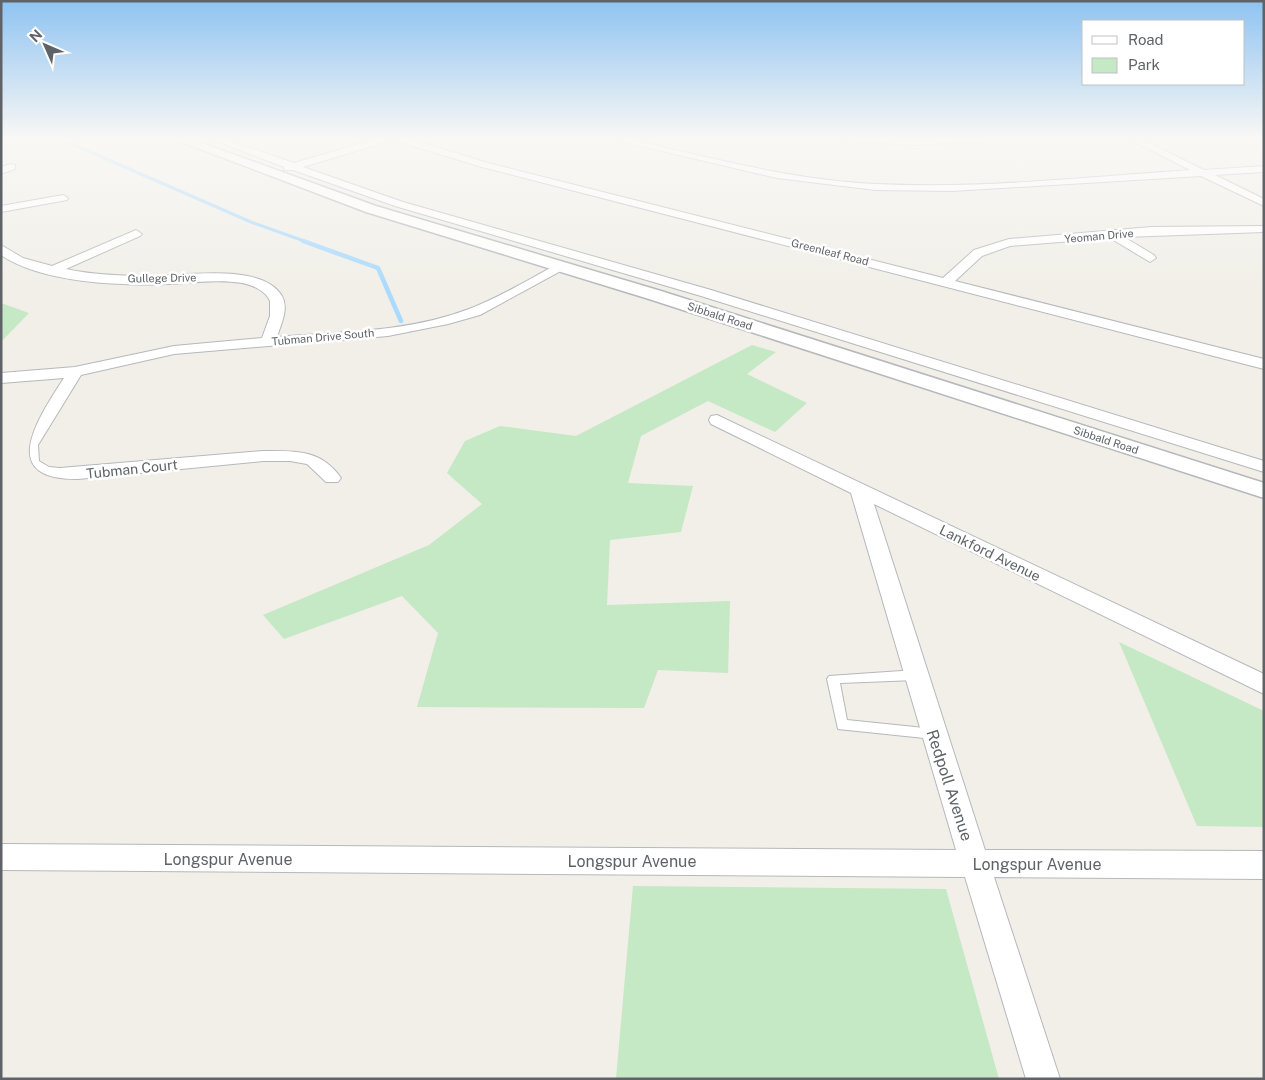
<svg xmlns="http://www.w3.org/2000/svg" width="1265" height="1080" font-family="'Public Sans',sans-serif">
<rect width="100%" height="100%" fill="#f1efe8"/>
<g fill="#c5e8c5">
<path d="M1,303L29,313L1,342Z"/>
<path d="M752,345L776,352L747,374L807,403L775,432L708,401L641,436L628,483L693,486L681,532L610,540L607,605L730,601L728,673L658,670L644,708L417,707L438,633L402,596L284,639L263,615L429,545L482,504L447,473L465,441L500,426L576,436Z"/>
<path d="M1119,642L1264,711V827L1197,826Z"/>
<path d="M633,886L946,889L999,1079H616Z"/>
</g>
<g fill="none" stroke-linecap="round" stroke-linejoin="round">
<path stroke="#aadaff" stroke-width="3" d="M58,138L251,222L307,242"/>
<path stroke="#aadaff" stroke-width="4.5" d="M303,241L378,268L401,321"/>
<defs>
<path id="service" d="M916,670L920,672L922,675L920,678L916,680L840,683L847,720L934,729L938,730L940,734L938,738L934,739L838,729L827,679L829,676Z"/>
<g id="minor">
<path d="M209,138H222L294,163L379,138H407L488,163L943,278L974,250L1009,239L1151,227L1264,226V232L1124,237L1154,255L1156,258L1150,262L1110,238L1010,246L982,256L955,281L1264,359V369L482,167L393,140L303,167L403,202L711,290L1264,461V472L701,296L395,206L293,170H284V167Z"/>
<path d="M606,138H624C707,157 791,180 876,184C980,189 1086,177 1190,170L1127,138H1139L1204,170L1264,166V172L1215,175L1264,199V206L1201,176L952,191L875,190L777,178Z"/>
<path d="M839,138H997L993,141L913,145L843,141Z"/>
<path d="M11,164L15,165V169L1,174V167Z"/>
<path d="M63,195L68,198L67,200L1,212V206Z"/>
<path d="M136,230L142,234L140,236L66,269C94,275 122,276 150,276C183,276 262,262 282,296C289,309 281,324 277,337C340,332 409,332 469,309C499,298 529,279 558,264H566L568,267L480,315L448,324L388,336L174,354L81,375L38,445L39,461L49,467L60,468L263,451C295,451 321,449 341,478L338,482H326L307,464L290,461H263L78,479C0,480 33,425 64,378L1,383V373L75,367L174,346L262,338L270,316V301C266,291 253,285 242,283C218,279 193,283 169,284C121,286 41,283 1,255V245L23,258L52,266Z"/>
<path d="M717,415L1264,674V694L874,504L985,850L1264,851V879L994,877L1060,1079H1026L965,877L1,870V844L956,850L851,493L711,424L709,420L711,416Z"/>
</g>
<path id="tertiary" d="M171,138H188L376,206L661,291L1264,483V498L649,299L366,212Z"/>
</defs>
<use href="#service" stroke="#b5b8bc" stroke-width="2"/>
<use href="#minor" stroke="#b5b8bc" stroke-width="2"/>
<use href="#tertiary" stroke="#b5b8bc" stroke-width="3"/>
<use href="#service" fill="#fff" fill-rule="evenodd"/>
<use href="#minor" fill="#fff" fill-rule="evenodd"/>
<use href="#tertiary" fill="#fff" fill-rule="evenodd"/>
</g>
<linearGradient id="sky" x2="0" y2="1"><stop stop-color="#8fc3f1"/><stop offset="0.48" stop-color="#f9f8f5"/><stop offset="1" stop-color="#f9f8f5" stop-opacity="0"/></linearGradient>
<rect width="1265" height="289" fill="url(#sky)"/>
<g text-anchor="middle" stroke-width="5" stroke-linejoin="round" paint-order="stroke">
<g font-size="11" fill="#5f6368" stroke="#fff">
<text transform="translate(1099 236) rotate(-5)" y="4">Yeoman Drive</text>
<text transform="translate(830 252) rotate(14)" y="4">Greenleaf Road</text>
<text transform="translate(162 278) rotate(-1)" y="4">Gullege Drive</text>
<text transform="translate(720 316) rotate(18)" y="4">Sibbald Road</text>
<text transform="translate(323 337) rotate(-5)" y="4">Tubman Drive South</text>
<text transform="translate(1106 440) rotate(18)" y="4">Sibbald Road</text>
</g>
<g font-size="14" fill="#5f6368" stroke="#fff">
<text transform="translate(132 469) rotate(-6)" y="5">Tubman Court</text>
<text transform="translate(990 553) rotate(26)" y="5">Lankford Avenue</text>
</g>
<g font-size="16" fill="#5f6368" stroke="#fff">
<text transform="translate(950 785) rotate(72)" y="6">Redpoll Avenue</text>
<text x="228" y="865">Longspur Avenue</text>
<text x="632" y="867">Longspur Avenue</text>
<text x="1037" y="870">Longspur Avenue</text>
</g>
</g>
<rect width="1265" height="1080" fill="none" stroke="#5f6368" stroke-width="5"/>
<rect x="1082" y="20" width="162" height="65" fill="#ffffff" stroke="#bfc1c3"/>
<rect x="1092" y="36" width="25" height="8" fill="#ffffff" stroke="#bfc1c3"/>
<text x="1128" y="45" font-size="15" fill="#5f6368">Road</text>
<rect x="1092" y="58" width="25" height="15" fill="#c5e8c5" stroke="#bfc1c3"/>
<text x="1128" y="70" font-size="15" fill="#5f6368">Park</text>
<g transform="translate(45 45) rotate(315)" stroke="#ffffff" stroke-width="4" paint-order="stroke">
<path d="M0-4L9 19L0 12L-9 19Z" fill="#5f6368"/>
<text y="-8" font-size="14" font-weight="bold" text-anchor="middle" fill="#5f6368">N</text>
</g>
</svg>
